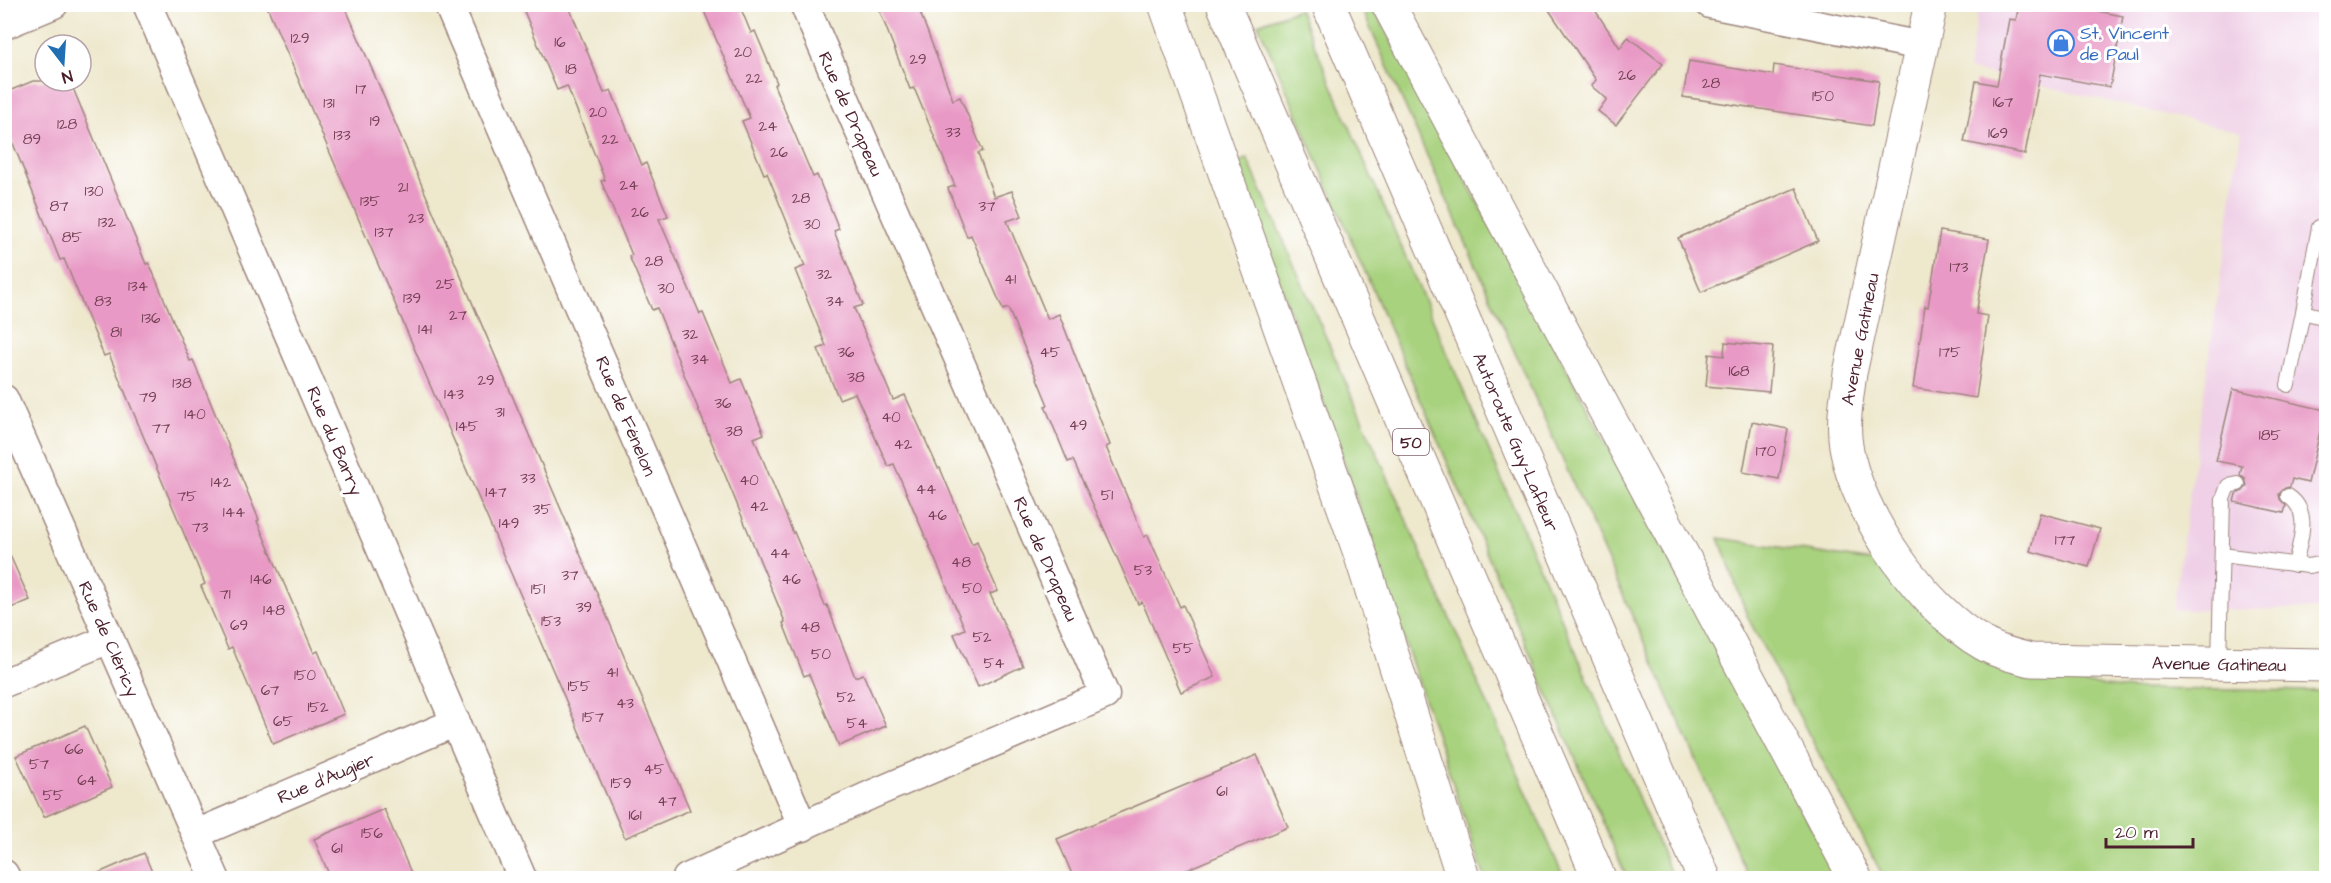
<svg xmlns="http://www.w3.org/2000/svg" width="2331" height="883" font-family="'Architects Daughter',sans-serif">
<rect width="100%" height="100%" fill="#fff"/>
<filter id="ink" filterUnits="userSpaceOnUse"><feTurbulence type="fractalNoise" baseFrequency=".0167" numOctaves="2"/><feDisplacementMap in="SourceGraphic" scale="12" xChannelSelector="R" yChannelSelector="G"/><feConvolveMatrix kernelMatrix="1 2 1 2 8 2 1 2 1" color-interpolation-filters="sRGB"/></filter>
<filter id="wash" filterUnits="userSpaceOnUse"><feTurbulence type="fractalNoise" baseFrequency=".008" numOctaves="4" result="noise"/><feDisplacementMap in="SourceGraphic" scale="24" xChannelSelector="R" yChannelSelector="G"/><feGaussianBlur stdDeviation="1.35" result="paint"/><feColorMatrix in="noise" values="0 0 0 0 0 0 0 0 0 0 0 0 0 0 0 0 0 1.4 0 .05"/><feComposite in="paint" operator="in"/></filter>
<g filter="url(#wash)">
<rect width="100%" height="100%" fill="#eee8cd"/>
<path fill="#efd0e6" d="M1979,5H2326V609L2173,610L2241,132L1968,69Z"/>
<g fill="#a8d27e" stroke="#797854" stroke-width="1.5">
<path d="M1360,5H1372L1839,878H1749Z"/>
<path d="M1299,9L1673,878H1627L1258,24Z"/>
<path d="M1247,158L1564,878H1485L1329,418L1236,164Z"/>
<path d="M1719,538L1885,563L2026,673L2064,681L2131,689L2326,691V878H1884L1748,618Z"/>
</g>
<g id="blocks">
<g fill="#e899c5">
<path d="M266,4H344L690,810L625,838Z"/>
<path d="M521,4H568L604,93L611,90L642,165L646,163L668,216L659,219L700,314L703,313L732,383L741,379L764,434L754,438L793,533L794,532L825,606L827,605L855,677L863,674L886,726L839,746L809,674L804,676L783,623L785,622L657,308L652,310L629,256L632,255L601,181L605,180L567,86L557,90Z"/>
<path d="M701,4H739L751,33L755,31L777,83L774,85L813,177L817,175L839,229L834,231L863,305L854,308L893,400L905,395L938,468H940L972,544L977,541L987,566L998,591L990,594L1023,666L978,687L954,634L965,629L894,464L888,466L855,393L839,399L818,349L826,346L795,270L805,266L767,173L764,174L742,121L750,118Z"/>
<path d="M877,4H917L953,100L960,97L983,151L978,153L994,197L1012,191L1022,216L1007,221L1048,319L1059,314L1110,445L1106,447L1144,537L1148,535L1180,607L1183,605L1215,677L1181,692L1142,602L1138,604L1073,460L1068,462L1045,406L1048,405L1008,308L1003,310L971,235L967,237L948,188L955,186L914,88L910,89Z"/>
<path d="M1545,4H1591L1620,48L1628,37L1663,64L1616,125L1598,111L1607,99L1591,86L1596,80Z"/>
<path d="M2019,4H2062L2123,16L2110,87L2040,74L2025,154L1964,142L1976,81L1997,85L2009,19L2016,20Z"/>
<path d="M1689,61L1773,75L1774,65L1879,81L1872,126L1683,97Z"/>
<path d="M33,81H70L146,264L149,263L190,361L193,360L259,520L257,521L314,653L318,651L344,714L273,744L232,647L228,649L201,586L205,584L109,354L104,356L64,259L60,260L4,121V93Z"/>
<path d="M1796,188L1818,241L1701,292L1678,238Z"/>
<path d="M1940,231L1989,239L1976,314L1988,316L1976,398L1913,388L1925,306L1928,307Z"/>
<path d="M1725,342L1773,347L1769,392L1706,386L1709,354L1724,356Z"/>
<path d="M2233,389L2325,410L2308,483L2292,479L2290,487L2285,488L2279,494L2280,499L2286,506L2284,513L2234,502L2236,494L2243,491L2247,486L2245,479L2240,475L2242,466L2216,461Z"/>
<path d="M1752,422L1788,429L1779,479L1743,472Z"/>
<path d="M2040,513L2100,529L2089,567L2030,551Z"/>
<path d="M4,542L30,600L4,611Z"/>
<path d="M85,726L112,787L44,817L16,756Z"/>
<path d="M1257,755L1288,827L1164,879H1074L1057,839Z"/>
<path d="M384,809L411,873L398,879H331L314,839Z"/>
<path d="M144,853L155,879H85Z"/>
</g>
</g>
</g>
<g filter="url(#ink)">
<use href="#blocks" fill-opacity="0" stroke="#9c847c" stroke-width="1.5"/>
<g fill="none" stroke-linecap="round" stroke-linejoin="round">
<defs>
<g id="service">
<path d="M2326,229L2319,227L2303,312L2326,318"/>
<path d="M2288,385L2303,312"/>
<path d="M2288,496C2312,512 2300,540 2295,565"/>
<path d="M2222,555L2308,566L2326,563"/>
<path d="M2219,664L2223,499L2228,486L2238,484"/>
</g>
<g id="minor">
<path d="M147,4L522,878"/>
<path d="M448,4L803,827"/>
<path d="M1710,4L1922,46"/>
<path d="M4,25L54,4"/>
<path d="M4,399L215,878"/>
<path d="M4,683L109,639"/>
<path d="M196,834L456,722"/>
<path d="M4,874L6,878"/>
<path d="M687,878L875,793L1105,695L804,4"/>
</g>
<path id="tertiary" d="M1931,4L1850,373C1847,397 1842,422 1846,446C1857,515 1923,609 1984,644C1998,652 2015,656 2031,660L2326,665"/>
<g id="motorway">
<path d="M1165,4L1360,553L1463,878"/>
<path d="M1223,4L1599,878"/>
<path d="M1328,4L1704,878"/>
<path d="M1388,4L1855,878"/>
</g>
</defs>
<use href="#service" stroke="#9c847c" stroke-width="16"/>
<use href="#minor" stroke="#9c847c" stroke-width="31"/>
<use href="#tertiary" stroke="#9c847c" stroke-width="35"/>
<use href="#motorway" stroke="#9c847c" stroke-width="35"/>
<use href="#service" stroke="#fff" stroke-width="14"/>
<use href="#minor" stroke="#fff" stroke-width="28"/>
<use href="#tertiary" stroke="#fff" stroke-width="33"/>
<use href="#motorway" stroke="#fff" stroke-width="33"/>
</g>
</g>
<defs>
<symbol id="shop-ring" viewBox="-11 -11 22 22"><circle r="9.5" fill="#fff" stroke="#3f7fe0" stroke-width="1.5"/><path d="M-5-2.5h2.3a2.7 3.5 0 0 1 5.4 0H5L5.5 6h-11ZM-1.5-2.5h3a1.5 2.3 0 0 0-3 0Z" fill="#3f7fe0"/></symbol>
</defs>
<g fill-rule="evenodd">
<use href="#shop-ring" x="2046" y="28" width="30" height="30"/>
</g>
<g text-anchor="middle" stroke-width="6" stroke-linejoin="round" paint-order="stroke">
<g font-size="15" fill="#723e52">
<text x="300" y="43">129</text>
<text x="560" y="47">16</text>
<text x="743" y="57">20</text>
<text x="918" y="64">29</text>
<text x="571" y="74">18</text>
<text x="1627" y="80">26</text>
<text x="754" y="83">22</text>
<text x="1711" y="88">28</text>
<text x="361" y="94">17</text>
<text x="1823" y="101">150</text>
<text x="2003" y="107">167</text>
<text x="329" y="108">131</text>
<text x="598" y="117">20</text>
<text x="375" y="126">19</text>
<text x="67" y="129">128</text>
<text x="768" y="131">24</text>
<text x="953" y="137">33</text>
<text x="1998" y="138">169</text>
<text x="342" y="140">133</text>
<text x="32" y="144">89</text>
<text x="610" y="144">22</text>
<text x="779" y="157">26</text>
<text x="629" y="190">24</text>
<text x="403" y="192">21</text>
<text x="94" y="196">130</text>
<text x="801" y="203">28</text>
<text x="370" y="206">135</text>
<text x="59" y="211">87</text>
<text x="987" y="211">37</text>
<text x="640" y="217">26</text>
<text x="416" y="223">23</text>
<text x="107" y="227">132</text>
<text x="812" y="229">30</text>
<text x="384" y="237">137</text>
<text x="72" y="242">85</text>
<text x="654" y="266">28</text>
<text x="1959" y="272">173</text>
<text x="824" y="279">32</text>
<text x="1010" y="284">41</text>
<text x="445" y="289">25</text>
<text x="138" y="291">134</text>
<text x="666" y="293">30</text>
<text x="412" y="303">139</text>
<text x="103" y="306">83</text>
<text x="835" y="306">34</text>
<text x="458" y="320">27</text>
<text x="151" y="323">136</text>
<text x="425" y="334">141</text>
<text x="116" y="337">81</text>
<text x="690" y="339">32</text>
<text x="846" y="357">36</text>
<text x="1050" y="357">45</text>
<text x="1950" y="357">175</text>
<text x="700" y="364">34</text>
<text x="1739" y="376">168</text>
<text x="856" y="382">38</text>
<text x="486" y="385">29</text>
<text x="182" y="388">138</text>
<text x="454" y="399">143</text>
<text x="148" y="402">79</text>
<text x="723" y="408">36</text>
<text x="500" y="417">31</text>
<text x="195" y="419">140</text>
<text x="891" y="422">40</text>
<text x="1078" y="430">49</text>
<text x="467" y="431">145</text>
<text x="161" y="433">77</text>
<text x="734" y="436">38</text>
<text x="2270" y="440">185</text>
<text x="903" y="449">42</text>
<text x="1766" y="456">170</text>
<text x="528" y="483">33</text>
<text x="749" y="485">40</text>
<text x="221" y="487">142</text>
<text x="926" y="494">44</text>
<text x="496" y="497">147</text>
<text x="1107" y="500">51</text>
<text x="187" y="501">75</text>
<text x="759" y="511">42</text>
<text x="542" y="514">35</text>
<text x="234" y="517">144</text>
<text x="937" y="520">46</text>
<text x="509" y="528">149</text>
<text x="200" y="532">73</text>
<text x="2065" y="545">177</text>
<text x="780" y="558">44</text>
<text x="961" y="567">48</text>
<text x="1143" y="575">53</text>
<text x="570" y="580">37</text>
<text x="261" y="584">146</text>
<text x="791" y="584">46</text>
<text x="972" y="593">50</text>
<text x="538" y="594">151</text>
<text x="225" y="599">71</text>
<text x="584" y="612">39</text>
<text x="274" y="615">148</text>
<text x="551" y="626">153</text>
<text x="239" y="630">69</text>
<text x="810" y="632">48</text>
<text x="982" y="642">52</text>
<text x="1183" y="653">55</text>
<text x="821" y="659">50</text>
<text x="994" y="668">54</text>
<text x="612" y="677">41</text>
<text x="305" y="680">150</text>
<text x="579" y="691">155</text>
<text x="270" y="695">67</text>
<text x="846" y="702">52</text>
<text x="625" y="708">43</text>
<text x="318" y="712">152</text>
<text x="593" y="722">157</text>
<text x="283" y="726">65</text>
<text x="857" y="728">54</text>
<text x="74" y="754">66</text>
<text x="39" y="769">57</text>
<text x="654" y="774">45</text>
<text x="87" y="785">64</text>
<text x="621" y="788">159</text>
<text x="1222" y="796">61</text>
<text x="53" y="800">55</text>
<text x="667" y="806">47</text>
<text x="635" y="820">161</text>
<text x="372" y="838">156</text>
<text x="337" y="853">61</text>
</g>
<rect fill="#fff" stroke="#80626b" stroke-width="1.5" x="1393" y="429" width="36" height="26" rx="4.5"/>
<g font-size="16" font-weight="bold" fill="#4a1f2b">
<text x="1411" y="448">50</text>
</g>
<g font-size="18" fill="#366cbe" stroke="#fff" text-anchor="start">
<text x="2080" y="39">St. Vincent<tspan x="2080" dy="21">de Paul</tspan></text>
</g>
<g font-size="18" fill="#4a1f2b" stroke="#fff">
<text transform="translate(851 114) rotate(66)" y="6">Rue de Drapeau</text>
<text transform="translate(1860 339) rotate(-79)" y="6">Avenue Gatineau</text>
<text transform="translate(626 416) rotate(67)" y="6">Rue de Fénelon</text>
<text transform="translate(335 441) rotate(67)" y="6">Rue du Barry</text>
<text transform="translate(1516 442) rotate(67)" y="6">Autoroute Guy-Lafleur</text>
<text transform="translate(1046 559) rotate(66)" y="6">Rue de Drapeau</text>
<text transform="translate(109 639) rotate(66)" y="6">Rue de Cléricy</text>
<text transform="translate(2219 664) rotate(1)" y="6">Avenue Gatineau</text>
<text transform="translate(326 778) rotate(-23)" y="6">Rue d'Augier</text>
</g>
</g>
<rect width="2331" height="883" fill="none" stroke="#fff" stroke-width="24"/>
<g transform="translate(63 63) rotate(163)"><circle r="28" fill="#ffffff" stroke="#b7a5aa" stroke-width="1.5"/>
<path d="M0-4.5L10 22L0 15L-10 22Z" fill="#1f6fb2"/>
<text y="-9" font-size="16" font-weight="bold" text-anchor="middle" fill="#4a1f2b">N</text>
</g>
<path d="M2106 838v9h87v-9" fill="none" stroke="#4a1f2b" stroke-width="3"/>
<text x="2115" y="838" font-size="18" fill="#4a1f2b" stroke="#ffffff" stroke-width="4.5" paint-order="stroke">20 m</text>
</svg>
